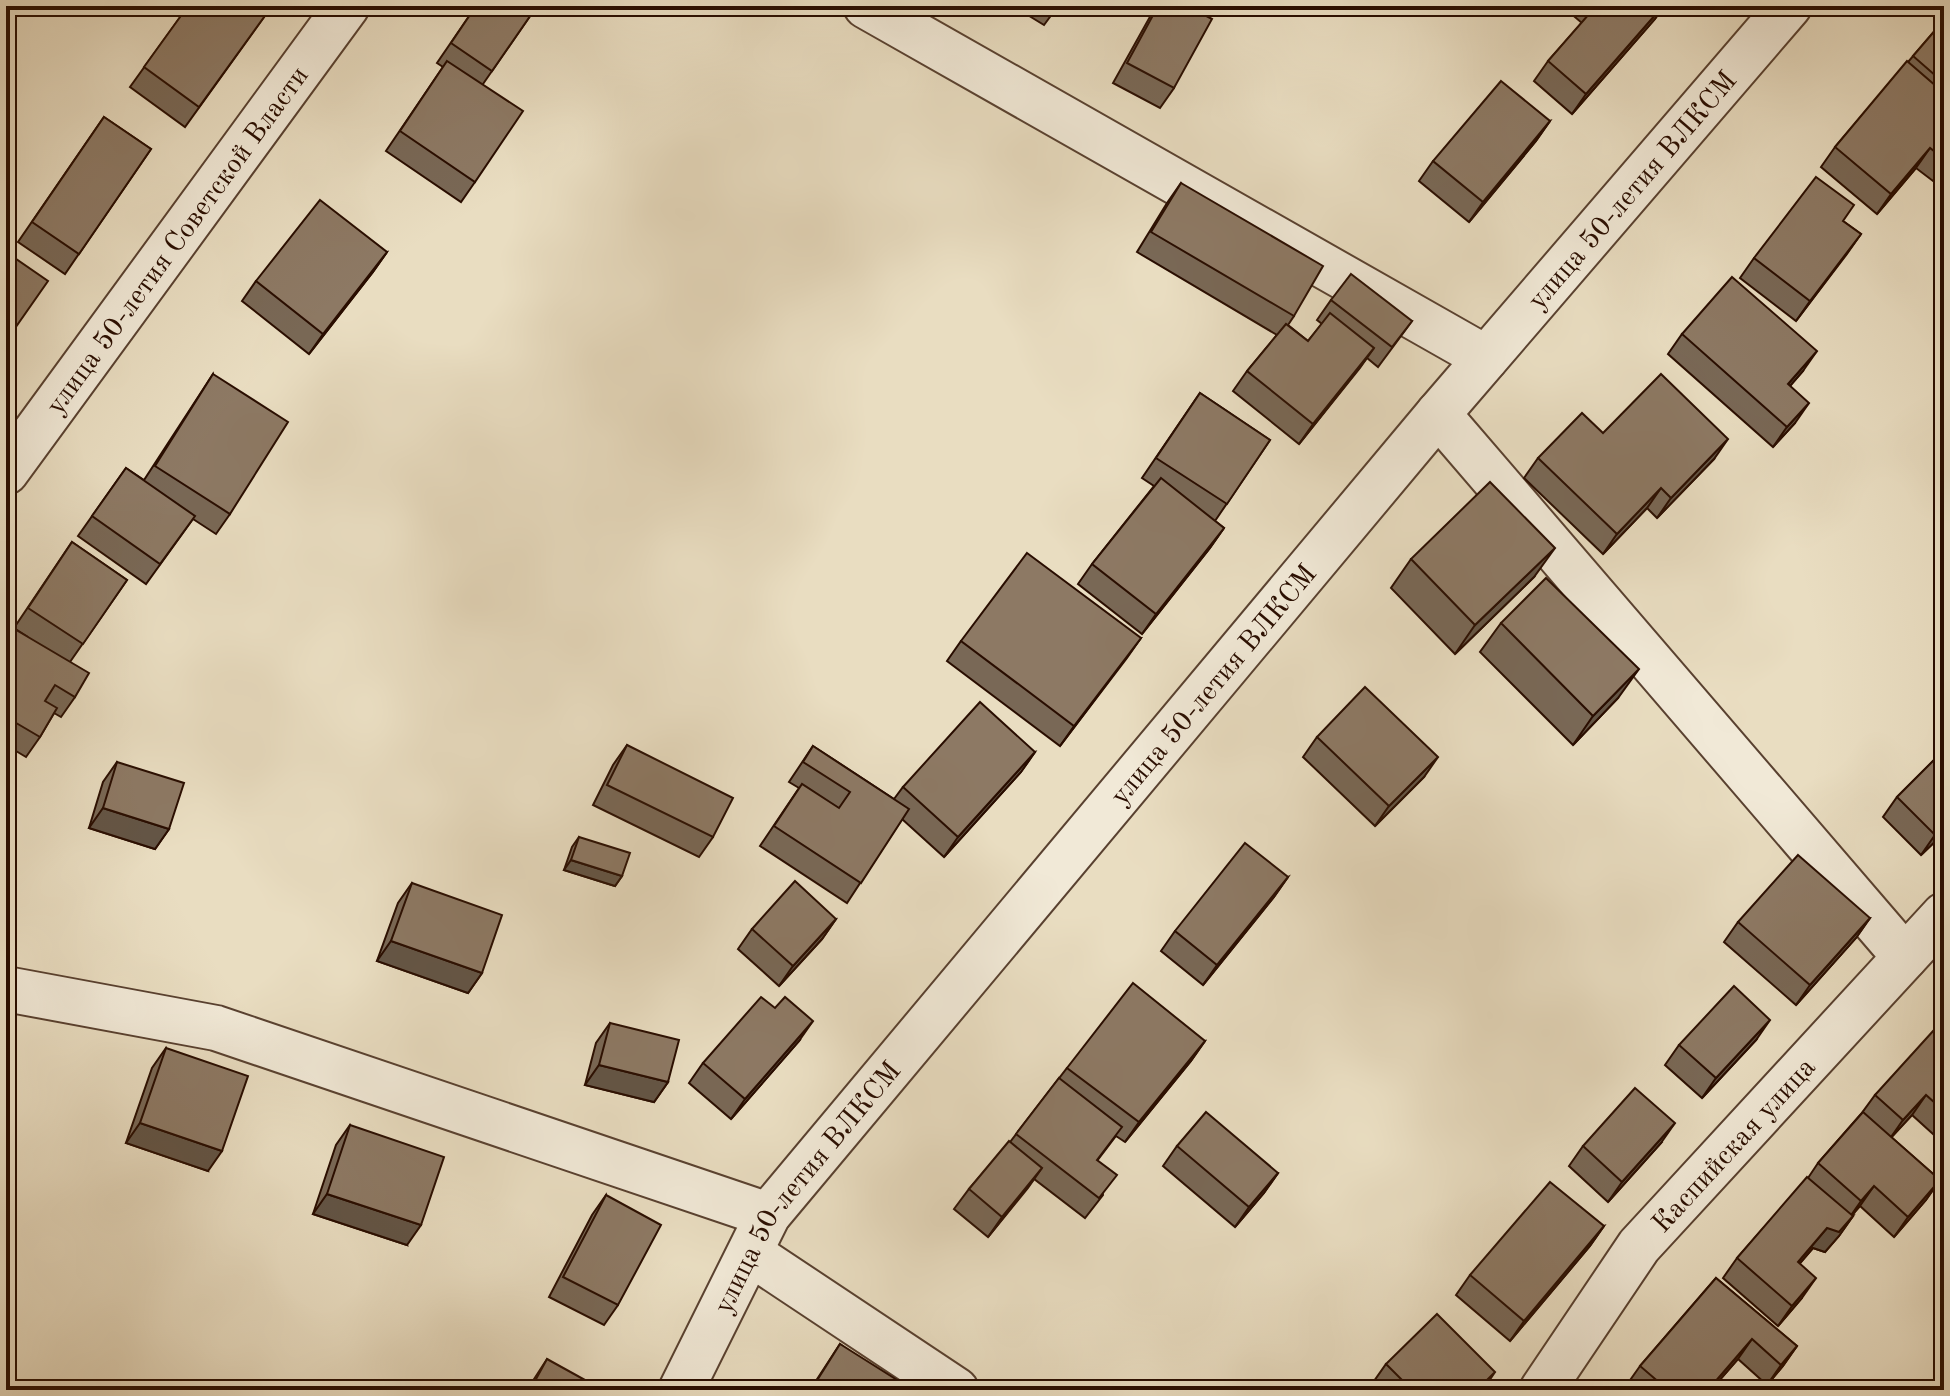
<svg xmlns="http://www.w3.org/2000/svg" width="1950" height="1396" font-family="'Old Standard TT',serif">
<rect width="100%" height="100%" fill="#e9ddc1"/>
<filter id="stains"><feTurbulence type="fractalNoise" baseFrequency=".0025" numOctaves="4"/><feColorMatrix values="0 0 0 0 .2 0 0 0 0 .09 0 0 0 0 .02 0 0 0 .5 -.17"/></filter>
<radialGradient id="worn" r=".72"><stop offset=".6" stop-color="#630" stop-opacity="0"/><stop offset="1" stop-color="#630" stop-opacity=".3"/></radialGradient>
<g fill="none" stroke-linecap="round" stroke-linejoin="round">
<defs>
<g id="minor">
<path d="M866,6L1486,358"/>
<path d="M1438,414L1905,957"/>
<path id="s1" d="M6,472L347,6"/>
<path d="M6,989L216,1028L768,1215"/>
<path d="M750,1253L956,1390"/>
<path id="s2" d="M681,1390L768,1215L1438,414L1789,6"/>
<path id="s3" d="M1542,1390L1639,1246L1944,915"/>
</g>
</defs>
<use href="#minor" stroke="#594130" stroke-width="48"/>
<use href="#minor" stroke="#f1e9d7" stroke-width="44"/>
</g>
<g fill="#796856" stroke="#290d00" stroke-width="2">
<path d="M167,6H272L185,127L130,87L181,16Z"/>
<path d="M476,6H537L483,84L475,182L461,202L386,151L443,67L437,63Z"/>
<path d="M1013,6H1058L1044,25Z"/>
<path d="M1156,6H1188L1174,88L1160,108L1113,83Z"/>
<path d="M1562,6H1664L1655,19L1572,114L1534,81L1548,61L1582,23Z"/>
<path d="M1944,20V168L1933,181L1916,168L1877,214L1821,167L1835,147Z"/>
<path d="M104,117L151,149L65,274L18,242Z"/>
<path d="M1550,121L1536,141L1469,222L1419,181L1433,161Z"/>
<path d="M1181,183L1294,316L1288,325L1308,341L1322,324L1317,320L1331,300L1412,321L1378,367L1367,358L1299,444L1233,391L1247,371L1277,335L1137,252L1167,203Z"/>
<path d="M1843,221L1861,234L1796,321L1740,278L1754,258Z"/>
<path d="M387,252L373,272L309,354L242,301L256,281Z"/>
<path d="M1682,334L1803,371L1790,386L1795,423L1773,447L1668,354Z"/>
<path d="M213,374L230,514L216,534L193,519L146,584L78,536L126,468L144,480Z"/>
<path d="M1200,393L1270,440L1215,521L1224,528L1210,548L1142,634L1078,584L1092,564L1154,486L1142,478Z"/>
<path d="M1603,433L1714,459L1657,518L1647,508L1603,554L1524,478L1538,458Z"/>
<path d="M72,542L127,580L70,662L75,697L61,717L54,713L40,737L26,757L6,745V624L28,637L14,628Z"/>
<path d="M1411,559L1534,577L1455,654L1391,588Z"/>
<path d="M1501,623L1618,698L1573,745L1480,652Z"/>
<path d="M1141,638L1060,746L947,661L961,641Z"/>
<path d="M1317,737L1424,777L1375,826L1303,757Z"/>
<path d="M627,745L713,837L699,857L593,805L613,765Z"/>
<path d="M813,746L894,799L903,787L1035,752L1021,772L944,857L902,819L847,903L760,846L799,788L789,782Z"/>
<path d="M1944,750V833L1921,855L1883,817L1897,797Z"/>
<path d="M117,762L169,829L155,849L89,828L103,782Z"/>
<path d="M579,837L622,876L615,886L564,870L572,847Z"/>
<path d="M1288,877L1274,897L1203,985L1161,951L1175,931Z"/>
<path d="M412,883L482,973L468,993L377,961L398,903Z"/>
<path d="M1870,918L1856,938L1796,1005L1724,942L1738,922Z"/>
<path d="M836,919L822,939L779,986L738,949L752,929Z"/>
<path d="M610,1023L668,1082L654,1102L585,1085L596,1043Z"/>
<path d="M1944,1039V1144L1912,1115L1891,1137L1940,1180L1926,1200L1894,1237L1860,1206L1852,1215L1853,1216L1839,1236L1825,1252L1813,1248L1800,1263L1802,1298L1778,1326L1723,1278L1737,1258L1808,1178L1818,1163L1861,1114L1875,1095Z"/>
<path d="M1756,1040L1702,1098L1665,1065L1679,1045Z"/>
<path d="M799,1041L731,1119L689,1083L703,1063Z"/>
<path d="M1205,1041L1191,1061L1125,1142L1116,1136L1097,1161L1103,1195L1085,1218L1034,1179L988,1237L954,1209L969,1189L1010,1142L1067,1068Z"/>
<path d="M166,1048L208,1171L126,1143L152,1068Z"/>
<path d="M350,1125L407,1245L313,1214L336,1145Z"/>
<path d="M1661,1143L1608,1202L1569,1166L1583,1146Z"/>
<path d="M1177,1146L1278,1173L1264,1193L1235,1227L1163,1166Z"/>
<path d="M606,1195L618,1305L604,1325L549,1297L592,1215Z"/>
<path d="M1604,1226L1590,1246L1510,1341L1456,1295L1470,1275Z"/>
<path d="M1716,1278L1797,1346L1783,1366L1767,1385L1738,1359L1711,1390H1630L1626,1386L1640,1366Z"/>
<path d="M840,1344L902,1390H810Z"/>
<path d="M547,1359L580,1390H527Z"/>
<path d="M1386,1364L1483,1390H1378L1372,1384Z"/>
</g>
<g fill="#635546" stroke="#290d00" stroke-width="2">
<path d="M1663,6H1664L1655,19L1572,114L1586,94Z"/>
<path d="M1550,121L1536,141L1469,222L1483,202Z"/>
<path d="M1930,148L1916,168L1877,214L1891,194Z"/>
<path d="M1861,234L1847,254L1796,321L1810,301Z"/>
<path d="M387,252L373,272L309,354L323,334Z"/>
<path d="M1374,348L1360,368L1299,444L1313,424Z"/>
<path d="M1817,351L1803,371L1774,404L1788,384Z"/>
<path d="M1809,403L1795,423L1773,447L1787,427Z"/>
<path d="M1728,439L1714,459L1657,518L1671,498Z"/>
<path d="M1661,488L1647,508L1603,554L1617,534Z"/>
<path d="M1224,528L1210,548L1142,634L1156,614Z"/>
<path d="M1555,548L1534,577L1455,654L1475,625Z"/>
<path d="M1141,638L1127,658L1060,746L1074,726Z"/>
<path d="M1639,669L1618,698L1573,745L1593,716Z"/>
<path d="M1035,752L1021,772L944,857L958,837Z"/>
<path d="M1438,757L1424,777L1375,826L1389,806Z"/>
<path d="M103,808L169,829L155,849L89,828Z"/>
<path d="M1944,827V833L1921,855L1935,835Z"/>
<path d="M571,860L622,876L615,886L564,870Z"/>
<path d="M1288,877L1274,897L1203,985L1217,965Z"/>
<path d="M1870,918L1856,938L1796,1005L1810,985Z"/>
<path d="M836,919L822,939L779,986L793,966Z"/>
<path d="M391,941L482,973L468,993L377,961Z"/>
<path d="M1770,1020L1756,1040L1702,1098L1716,1078Z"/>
<path d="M813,1021L799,1041L731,1119L745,1099Z"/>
<path d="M1205,1041L1191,1061L1125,1142L1139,1122Z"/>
<path d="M599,1065L668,1082L654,1102L585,1085Z"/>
<path d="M1926,1095L1912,1115L1889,1140L1903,1120Z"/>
<path d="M140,1123L222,1151L208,1171L126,1143Z"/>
<path d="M1675,1123L1661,1143L1608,1202L1622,1182Z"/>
<path d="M1042,1168L1028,1188L988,1237L1002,1217Z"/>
<path d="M1278,1173L1264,1193L1235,1227L1249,1207Z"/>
<path d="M1940,1180L1926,1200L1894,1237L1908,1217Z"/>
<path d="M1874,1186L1860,1206L1847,1221L1861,1201Z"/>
<path d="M327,1194L421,1225L407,1245L313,1214Z"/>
<path d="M1853,1216L1839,1236L1825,1252L1813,1248L1784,1282L1798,1262L1827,1228Z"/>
<path d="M1604,1226L1590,1246L1510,1341L1524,1321Z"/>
<path d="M1816,1278L1802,1298L1778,1326L1792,1306Z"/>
<path d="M1752,1339L1738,1359L1711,1390H1708Z"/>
<path d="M1797,1346L1783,1366L1767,1385L1781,1365Z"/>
<path d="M1495,1372L1483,1390H1477Z"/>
</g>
<g fill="#8d7964" stroke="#290d00" stroke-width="2">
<path d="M188,6H272L199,107L144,67Z"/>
<path d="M476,6H537L492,71L451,43Z"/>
<path d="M1158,6H1188L1212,19L1174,88L1127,63Z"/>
<path d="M1596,6H1663L1586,94L1548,61Z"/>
<path d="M1944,20V83L1913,56Z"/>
<path d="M447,61L523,111L475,182L400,131Z"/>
<path d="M1907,61L1944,93V159L1930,148L1891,194L1835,147Z"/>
<path d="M1501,81L1550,121L1483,202L1433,161Z"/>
<path d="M104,117L151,149L79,254L32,222Z"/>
<path d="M1816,177L1854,205L1843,221L1861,234L1810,301L1754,258Z"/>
<path d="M1181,183L1323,266L1294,316L1151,232Z"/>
<path d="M320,200L387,252L323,334L256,281Z"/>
<path d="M6,252L48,281L6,341Z"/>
<path d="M1351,274L1412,321L1392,347L1331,300Z"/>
<path d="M1732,277L1817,351L1788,384L1809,403L1787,427L1682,334Z"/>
<path d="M1330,313L1374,348L1313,424L1247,371L1286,324L1308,341Z"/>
<path d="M213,374L288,422L230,514L155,466Z"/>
<path d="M1661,374L1728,439L1671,498L1661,488L1617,534L1538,458L1582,413L1603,433Z"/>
<path d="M1200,393L1270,440L1227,504L1156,458Z"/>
<path d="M126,468L195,516L160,564L92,516Z"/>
<path d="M1161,478L1224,528L1156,614L1092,564Z"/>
<path d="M1490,482L1555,548L1475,625L1411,559Z"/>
<path d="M72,542L127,580L83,644L28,608Z"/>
<path d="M1027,553L1141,638L1074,726L961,641Z"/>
<path d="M1546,578L1639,669L1593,716L1501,623Z"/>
<path d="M6,624L89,673L75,697L55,685L45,701L57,708L40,737L6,717Z"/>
<path d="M1365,687L1438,757L1389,806L1317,737Z"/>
<path d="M980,702L1035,752L958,837L903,787Z"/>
<path d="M627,745L733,798L713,837L607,785Z"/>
<path d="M813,746L909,809L861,883L774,826L802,784L839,808L850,792L803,762Z"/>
<path d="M1944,750V827L1935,835L1897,797Z"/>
<path d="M117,762L184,783L169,829L103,808Z"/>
<path d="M579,837L630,853L622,876L571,860Z"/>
<path d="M1245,843L1288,877L1217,965L1175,931Z"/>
<path d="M1798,855L1870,918L1810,985L1738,922Z"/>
<path d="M795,881L836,919L793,966L752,929Z"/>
<path d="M412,883L502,915L482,973L391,941Z"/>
<path d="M1133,983L1205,1041L1139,1122L1067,1068Z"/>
<path d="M1734,986L1770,1020L1716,1078L1679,1045Z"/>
<path d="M761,997L775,1008L785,997L813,1021L745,1099L703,1063Z"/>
<path d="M610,1023L679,1040L668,1082L599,1065Z"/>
<path d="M1934,1030L1944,1039V1111L1926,1095L1903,1120L1875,1095Z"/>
<path d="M166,1048L248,1076L222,1151L140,1123Z"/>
<path d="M1059,1078L1122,1127L1097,1160L1117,1175L1099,1198L1016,1134Z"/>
<path d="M1635,1088L1675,1123L1622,1182L1583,1146Z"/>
<path d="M1206,1112L1278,1173L1249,1207L1177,1146Z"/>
<path d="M1863,1112L1940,1180L1908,1217L1874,1186L1861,1201L1818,1163Z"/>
<path d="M350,1125L444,1157L421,1225L327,1194Z"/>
<path d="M1009,1141L1042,1168L1002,1217L969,1189Z"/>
<path d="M1807,1177L1853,1216L1839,1232L1827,1228L1798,1262L1816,1278L1792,1306L1737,1258Z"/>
<path d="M1550,1182L1604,1226L1524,1321L1470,1275Z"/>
<path d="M606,1195L661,1225L618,1305L563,1277Z"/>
<path d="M1716,1278L1797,1346L1781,1365L1752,1339L1708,1390H1668L1640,1366Z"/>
<path d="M1437,1314L1495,1372L1477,1390H1412L1386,1364Z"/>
<path d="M840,1344L905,1385L902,1390H811Z"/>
<path d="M547,1359L585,1380L580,1390H530Z"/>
</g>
<g text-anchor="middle" stroke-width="7" stroke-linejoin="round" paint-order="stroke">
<g font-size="28" fill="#290d00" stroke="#f1e9d7">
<text dy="10" stroke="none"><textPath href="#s2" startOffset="1536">улица 50-летия ВЛКСМ</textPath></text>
<text dy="10" stroke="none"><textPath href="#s1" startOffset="288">улица 50-летия Советской Власти</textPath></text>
<text dy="10" stroke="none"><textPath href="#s2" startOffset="888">улица 50-летия ВЛКСМ</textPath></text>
<text dy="10" stroke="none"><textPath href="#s3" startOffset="312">Каспийская улица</textPath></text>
<text dy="10" stroke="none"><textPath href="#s2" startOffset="240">улица 50-летия ВЛКСМ</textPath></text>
</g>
</g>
<rect width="1950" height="1396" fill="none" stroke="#e9ddc1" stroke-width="32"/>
<rect x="8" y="8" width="1934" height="1380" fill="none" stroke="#290d00" stroke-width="4"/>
<rect x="16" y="16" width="1918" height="1364" fill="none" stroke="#290d00" stroke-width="2"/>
<rect width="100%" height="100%" filter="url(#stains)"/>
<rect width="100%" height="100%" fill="url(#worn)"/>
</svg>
